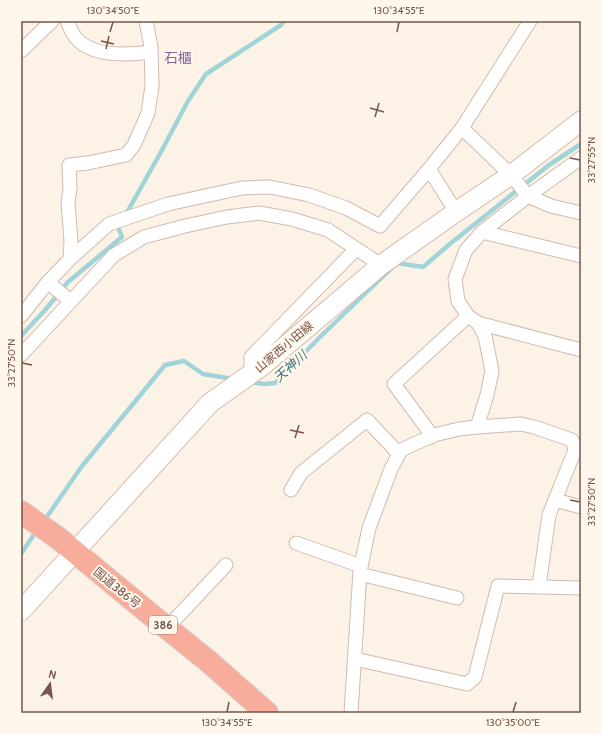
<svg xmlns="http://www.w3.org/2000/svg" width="602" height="734" font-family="Cabin,'Noto Sans JP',sans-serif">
<rect width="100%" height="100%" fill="#fdf2e6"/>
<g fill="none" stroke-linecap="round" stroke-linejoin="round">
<g stroke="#a0d4d9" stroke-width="4.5">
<path d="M125,216L162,150L188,101L206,74L281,25L284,21"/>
<path d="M21,336L46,309L68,282L122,237L118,227L120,224"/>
<path d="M250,382L264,384L275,383L322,335L397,263L423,267L451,243L549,165L581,144"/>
<path d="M44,521L82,466L165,365L184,361L203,374L233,379"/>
<path d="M21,554L37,530"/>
</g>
<defs>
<g id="street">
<path d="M67,21C69,26 72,33 76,38C92,57 128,55 151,52"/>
<path d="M21,51L52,21"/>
<path d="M462,128L511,175L528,196L482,232L466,250L455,279L458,301L468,316L478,323L485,336L492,371L487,395L477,427"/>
<path d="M528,196L581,158"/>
<path d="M528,196L551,206L581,213"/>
<path d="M456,212L429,169L462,128L530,21"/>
<path d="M482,232L581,256"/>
<path d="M70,259L109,224L168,204L242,188L270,187L309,195L346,208L380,226L429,169"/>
<path d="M48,282L70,301"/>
<path d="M21,316L48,282L70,259L71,241L68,203L70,188L69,165L88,163L126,155L134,145L148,113L152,86L151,47L146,21"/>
<path d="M478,323L581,350"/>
<path d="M21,355L114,255L144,237L185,226L227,217L259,213L292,219L328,230L381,265"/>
<path d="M251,374V357L356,249"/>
<path d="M431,437L428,430L394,384L468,316"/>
<path d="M291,490L301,473L367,420L399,454"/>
<path d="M555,500L581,507"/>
<path d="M296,543L361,566"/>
<path d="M360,574L457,598"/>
<path d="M167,628L226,565"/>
<path d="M355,659L467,684L475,677L498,586L581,588"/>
<path d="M351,713L360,571L369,528L391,469L401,450L434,435L459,429L477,427L521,424L534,427L572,440L575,450L549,515L539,586"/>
</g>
<path id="secondary" d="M21,611L210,403L262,366L381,265L456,212L511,175L581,121"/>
<path id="highway" d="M21,512L58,538L167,628L208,661L267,713"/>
</defs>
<use href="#street" stroke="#d1bbae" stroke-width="15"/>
<use href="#secondary" stroke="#d4baac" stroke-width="21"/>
<use href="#highway" stroke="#d9d0cc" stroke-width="24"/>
<use href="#street" stroke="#fff" stroke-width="13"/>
<use href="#secondary" stroke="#fff" stroke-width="19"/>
<use href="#highway" stroke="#f8ad9c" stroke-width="22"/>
</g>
<path fill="none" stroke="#76564a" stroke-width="1.5" d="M110,32L113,22M397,32L399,22M101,41L114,44M106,49L109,36M370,108L384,112M375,117L379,103M570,158L580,160M22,363L32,365M290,430L304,433M295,438L299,425M570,500L580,502M227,712L229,702M513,712L516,702"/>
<g text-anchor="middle" stroke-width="4" stroke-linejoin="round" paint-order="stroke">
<rect fill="#fff6ec" stroke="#9f867b" stroke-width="1" x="149" y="616" width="28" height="18" rx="3"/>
<g font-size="11" font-weight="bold" fill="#76564a">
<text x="163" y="629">386</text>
</g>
<g font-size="12" fill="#76564a" stroke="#fff6ec">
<text transform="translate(284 347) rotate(-40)" y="4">山家西小田線</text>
<text transform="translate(117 588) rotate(39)" y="4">国道386号</text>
</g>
<g font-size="13" font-style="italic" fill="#3d767c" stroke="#fff6ec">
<text transform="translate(290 366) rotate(-42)" y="5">天神川</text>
</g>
<g font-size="14" fill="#84659a" stroke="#fff6ec">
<text x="178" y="63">石櫃</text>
</g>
</g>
<rect width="602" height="734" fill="none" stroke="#fff6ec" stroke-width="44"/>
<g transform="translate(50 684) rotate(14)" stroke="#fff6ec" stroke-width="3" paint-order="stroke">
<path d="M0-3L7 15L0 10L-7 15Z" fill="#76564a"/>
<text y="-6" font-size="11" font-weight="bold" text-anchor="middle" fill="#76564a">N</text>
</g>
<rect x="22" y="22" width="558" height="690" fill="none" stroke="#76564a" stroke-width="1.5"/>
<g font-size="10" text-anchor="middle" fill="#76564a">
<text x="113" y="14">130°34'50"E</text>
<text x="399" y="14">130°34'55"E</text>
<text transform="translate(591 160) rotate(-90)" y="4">33°27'55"N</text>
<text transform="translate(11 363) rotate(-90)" y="4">33°27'50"N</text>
<text transform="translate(591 502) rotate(-90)" y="4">33°27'50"N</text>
<text x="227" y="726">130°34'55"E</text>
<text x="513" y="726">130°35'00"E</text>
</g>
</svg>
